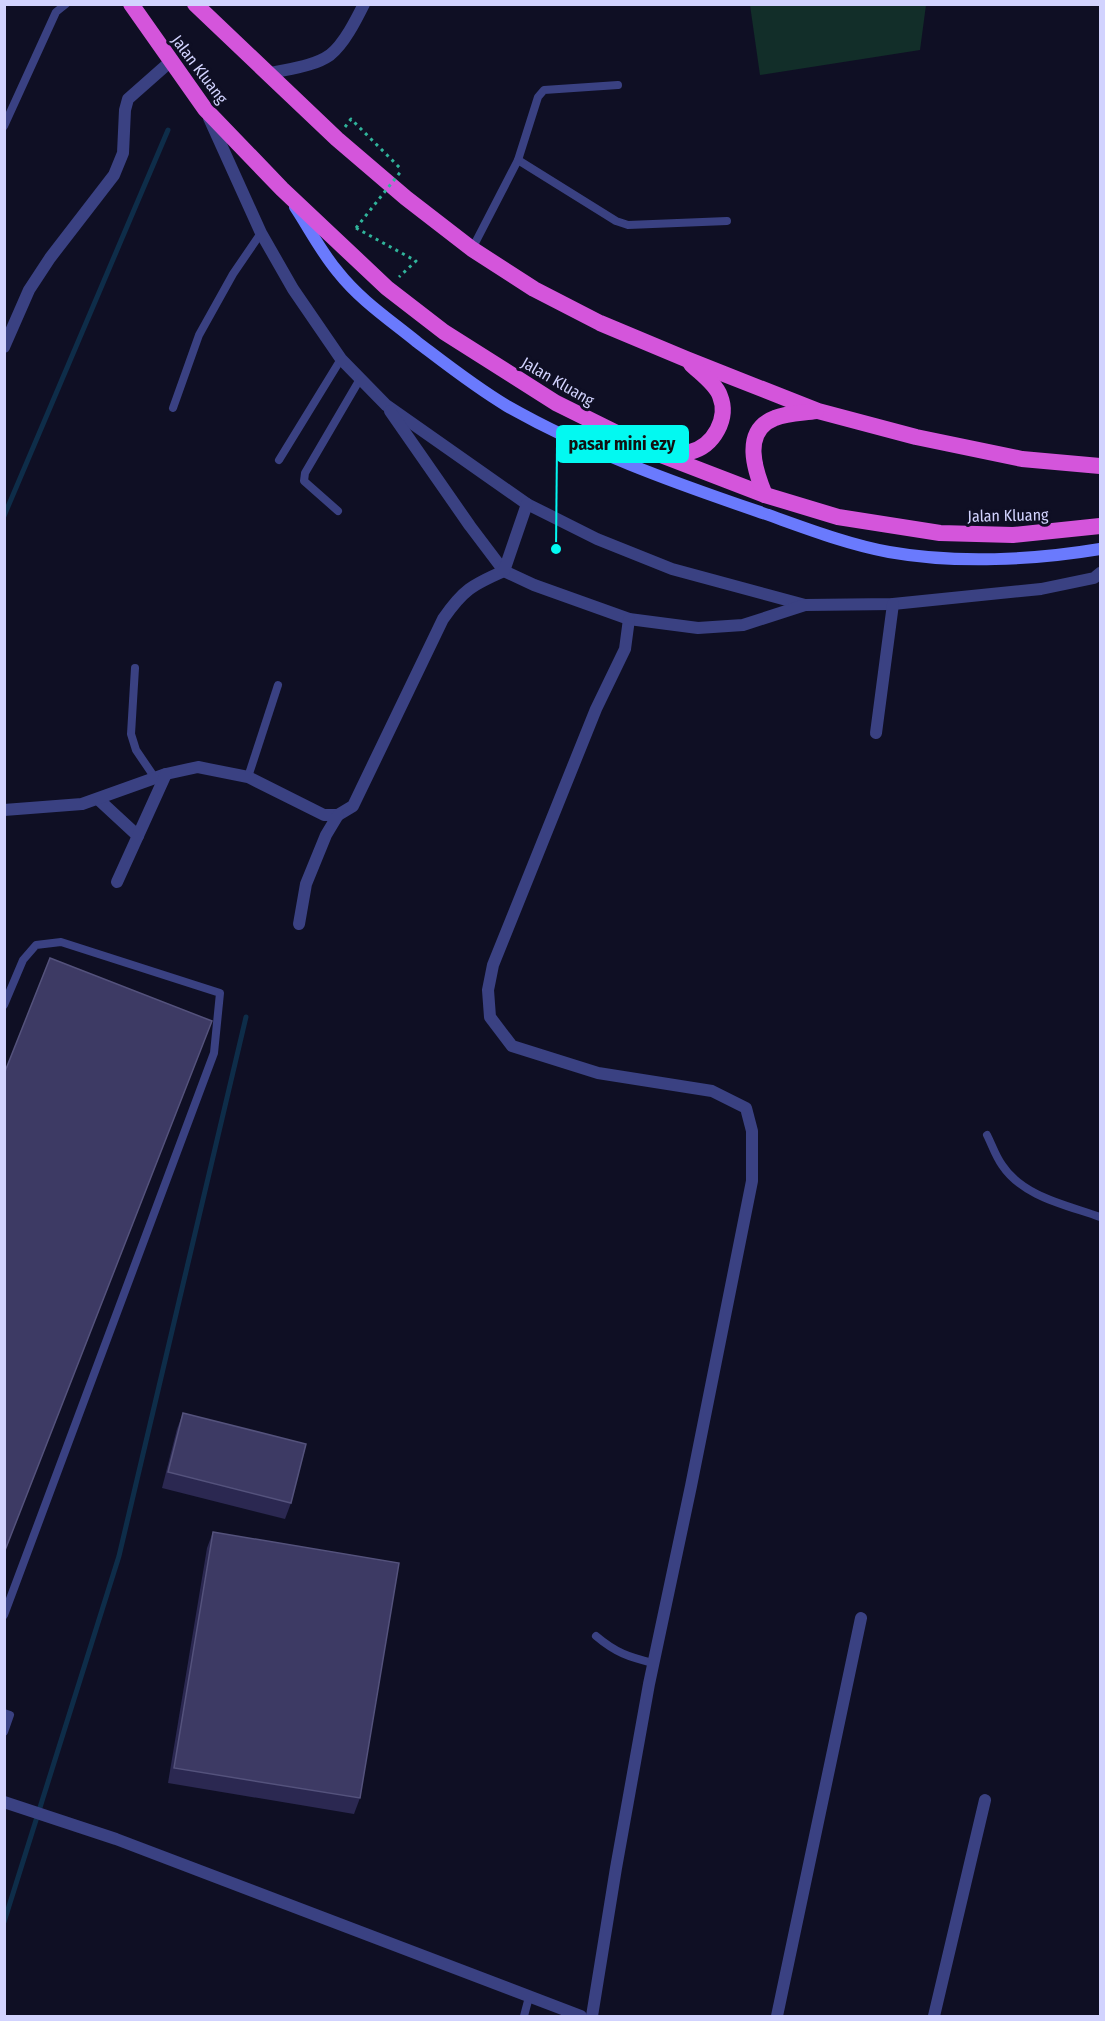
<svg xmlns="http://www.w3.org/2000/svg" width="1105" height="2021" font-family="'Fira Sans Condensed',sans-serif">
<rect width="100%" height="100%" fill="#0f0f24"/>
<path fill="#122e29" d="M750,5V4L926,5L920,50L760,75Z"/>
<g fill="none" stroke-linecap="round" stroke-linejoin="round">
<g stroke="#0e2d49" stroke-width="5">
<path d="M4,516L168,130"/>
<path d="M4,1922L119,1556L246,1017"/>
</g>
<g stroke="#30b49b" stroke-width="3" stroke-dasharray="3 4.5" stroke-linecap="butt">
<path d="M345,127L351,119L402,170"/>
<path d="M356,228L416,261L399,277"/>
</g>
<g stroke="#3a4182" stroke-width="8">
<path d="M4,126L56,12L66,4"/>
<path d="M518,160L616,221L628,225L727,221"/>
<path d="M472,249L518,160L538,97L544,90L618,85"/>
<path d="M173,408L199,335L233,274L261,233"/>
<path d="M279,460L341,359"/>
<path d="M338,511L304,481L305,473L360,379"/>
<path d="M135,668L131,734L136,750L155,778"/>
<path d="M248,777L278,685"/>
<path d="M4,1005L23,960L36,945L61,942L220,993L214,1053L4,1615"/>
<path d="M987,1135C992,1145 996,1157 1002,1165C1023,1197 1067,1205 1100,1217"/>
<path d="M596,1636C616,1653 629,1657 653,1663"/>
<path d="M4,1713L10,1715L4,1732"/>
<path d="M524,2016L529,1997"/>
</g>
<g stroke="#3a4182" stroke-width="12">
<path d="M267,74C287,69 313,67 330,55C344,44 356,20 364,4"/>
<path d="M209,118L261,233L293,289L341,359L386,405L527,504L597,539L672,569L805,605"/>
<path d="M4,347L29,290L50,258L114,175L123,153L125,110L128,99L171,61"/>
<path d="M390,411L470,526L504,571L534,585L629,619L698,628L743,625L805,605L893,604L1041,589L1094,578L1100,573"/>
<path d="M876,733L893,604"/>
<path d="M98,799L138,836"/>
<path d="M4,810L82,804L166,774L198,767L248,777L324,815H338L353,806L443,619C463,590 472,585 504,571L527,504"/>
<path d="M117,882L166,774"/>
<path d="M299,924L306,884L326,835L338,815"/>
<path d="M4,1802L116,1839L581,2016"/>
<path d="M592,2016L616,1868L649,1684L691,1486L752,1181V1131L746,1108L712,1091L598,1073L512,1046L490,1017L488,990L493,965L596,709L625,649L629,619"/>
<path d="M777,2016L861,1618"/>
<path d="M934,2016L985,1800"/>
</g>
<path stroke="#6a7afd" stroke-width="12" d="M295,207C309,228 321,252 338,272C360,300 390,320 417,342C446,364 475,387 507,406C586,451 672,482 757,511C800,526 845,544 889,552C956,564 1034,560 1100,549"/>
<g stroke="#d455db" stroke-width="16">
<path d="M131,4L205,109L282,189L387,288L444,332L556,403L661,455L765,495L838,517L940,533L1013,535L1100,526"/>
<path d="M195,4L337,139L406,198L472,249L534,289L600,323L686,359L818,411L916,437L1022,459L1100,466"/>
<path d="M666,454C674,454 683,454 690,452C714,446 729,418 720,396C716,384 700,373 691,364"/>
<path d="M765,495C755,471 741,431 775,418C787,413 803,413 816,411"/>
</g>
<path stroke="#30b49b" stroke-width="3" stroke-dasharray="3 4.5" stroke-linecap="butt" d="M356,228L402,170"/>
</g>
<g fill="#2b2851">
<path d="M183,1413L291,1503L285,1519L162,1488L177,1429Z"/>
<path d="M213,1532L360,1798L354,1814L168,1783L207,1548Z"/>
</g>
<g fill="#3d3a64" stroke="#54527c" stroke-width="1.5">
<path d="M50,958L212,1021L4,1553V1074Z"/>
<path d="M183,1413L306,1444L291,1503L168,1472Z"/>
<path d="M213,1532L399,1563L360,1798L174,1768Z"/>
</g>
<g text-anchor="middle" stroke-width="6" stroke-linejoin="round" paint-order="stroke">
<g font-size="16" fill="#d2d3fe" stroke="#0f0f24">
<text transform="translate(200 69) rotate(53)" y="6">Jalan Kluang</text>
<text transform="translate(558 381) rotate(30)" y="6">Jalan Kluang</text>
<text transform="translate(1008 515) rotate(-1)" y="6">Jalan Kluang</text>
</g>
</g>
<path fill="none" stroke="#03f9f1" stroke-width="2" d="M556 549L557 444"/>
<circle fill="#03f9f1" stroke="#0f0f24" stroke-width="2" cx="556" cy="549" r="6"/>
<rect fill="#03f9f1" stroke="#03f9f1" stroke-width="2" x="557" y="426" width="131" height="36" rx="6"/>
<g font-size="18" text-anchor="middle" font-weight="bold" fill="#111">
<text x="622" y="450">pasar mini ezy</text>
</g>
<rect width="1105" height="2021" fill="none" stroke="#d2d3fe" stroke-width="12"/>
</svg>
